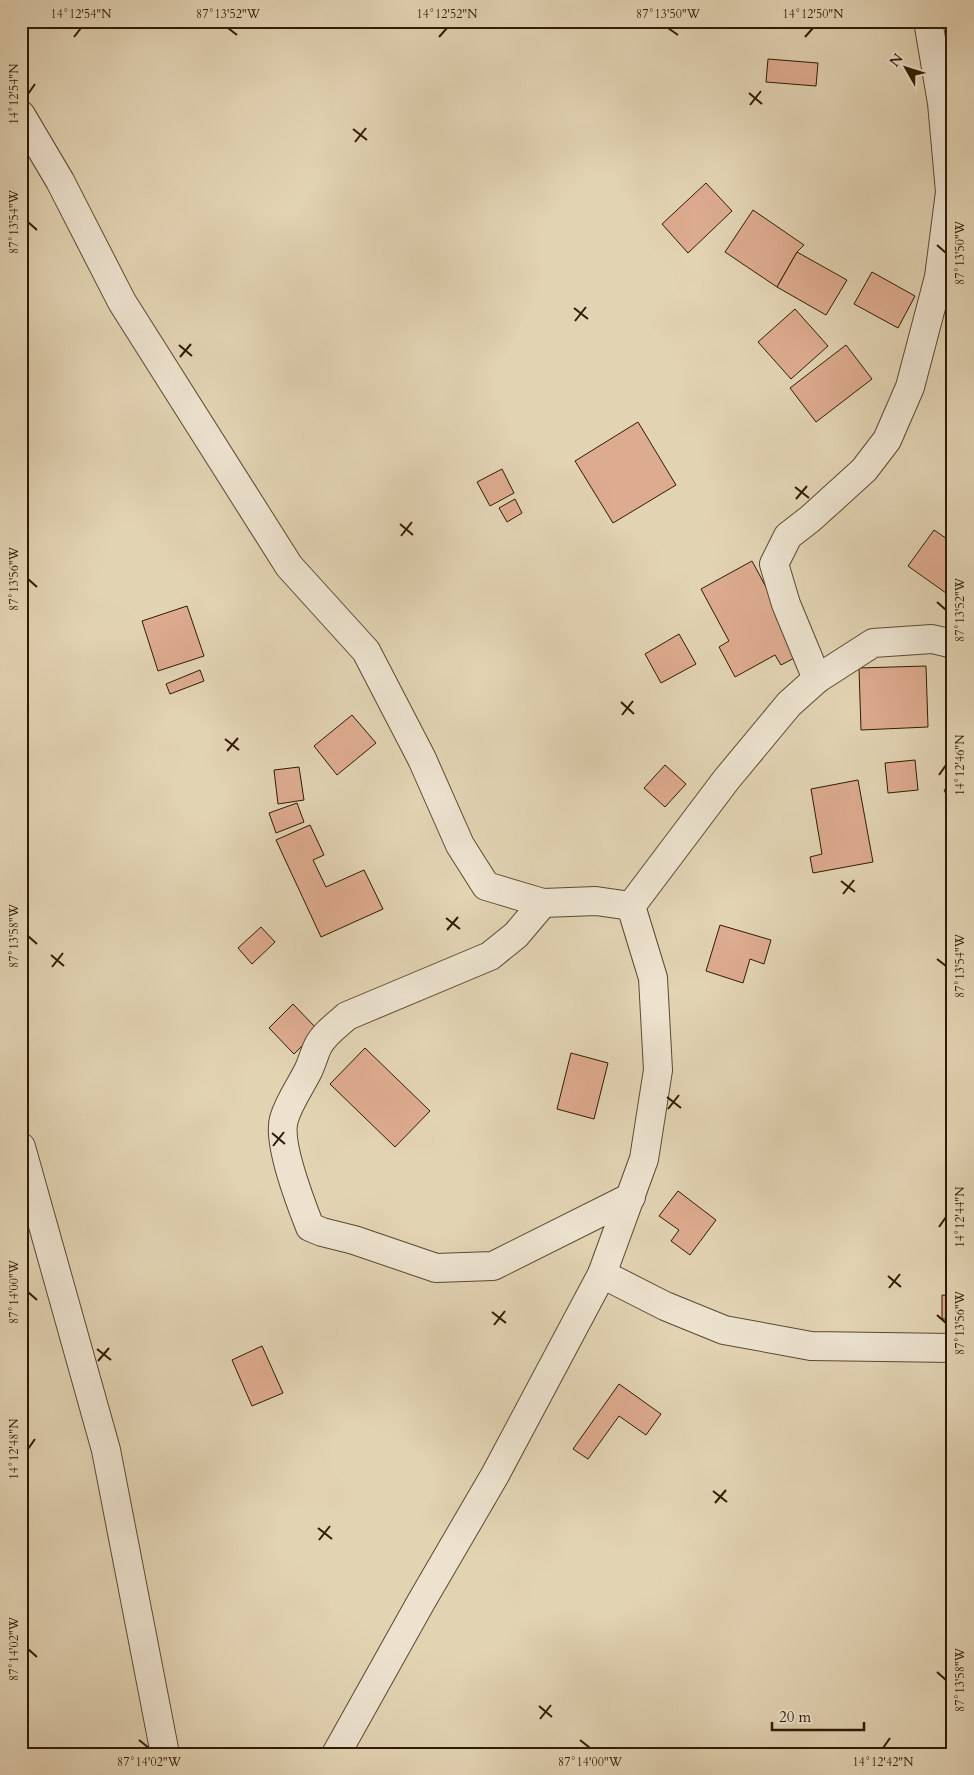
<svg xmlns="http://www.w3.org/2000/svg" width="974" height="1775" font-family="Cardo,serif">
<rect width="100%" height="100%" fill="#e2d3b3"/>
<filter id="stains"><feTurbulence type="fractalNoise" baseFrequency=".004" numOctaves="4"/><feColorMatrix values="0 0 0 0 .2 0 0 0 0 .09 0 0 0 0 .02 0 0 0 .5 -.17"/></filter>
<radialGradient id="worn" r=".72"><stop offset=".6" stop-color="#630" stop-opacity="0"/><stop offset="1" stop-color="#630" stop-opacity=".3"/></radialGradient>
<g fill="#ddab8f" stroke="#2f1b05">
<path d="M768,59L818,63L816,86L766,82Z"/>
<path d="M706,183L732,211L688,253L662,224Z"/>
<path d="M753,210L804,245L797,252L777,287L725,252Z"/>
<path d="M797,252L847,280L826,315L777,287Z"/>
<path d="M872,272L915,296L898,328L854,304Z"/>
<path d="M795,309L828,346L791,379L758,342Z"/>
<path d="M846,345L872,379L816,422L790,388Z"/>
<path d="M638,422L676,485L613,523L575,461Z"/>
<path d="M502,469L514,493L490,506L477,482Z"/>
<path d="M515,499L522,513L507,522L499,508Z"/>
<path d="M934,530L953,543V598L908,566Z"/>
<path d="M752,561L802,654L781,665L775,655L735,677L719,647L729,641L701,589Z"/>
<path d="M187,606L204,656L158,671L142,621Z"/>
<path d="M679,634L696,664L661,683L645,654Z"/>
<path d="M926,666L928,727L861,730L859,668Z"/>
<path d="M200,670L204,681L170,694L166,684Z"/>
<path d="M352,715L376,743L337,775L314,746Z"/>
<path d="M915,760L918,790L888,793L885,763Z"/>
<path d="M665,765L686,784L665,807L644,788Z"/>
<path d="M299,767L304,800L278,804L274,770Z"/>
<path d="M858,780L873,862L813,873L810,857L822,854L811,789Z"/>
<path d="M953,785V809L944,790Z"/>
<path d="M297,803L304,822L276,833L269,813Z"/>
<path d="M310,825L324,855L313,860L326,887L364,870L383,909L321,937L276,840Z"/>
<path d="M720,925L771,940L764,964L750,959L743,983L706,971Z"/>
<path d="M261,927L275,942L252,964L238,948Z"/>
<path d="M293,1004L318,1030L294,1054L269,1028Z"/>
<path d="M365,1048L430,1111L395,1147L330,1084Z"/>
<path d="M571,1053L608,1063L594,1119L557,1109Z"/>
<path d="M678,1191L716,1220L690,1255L671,1241L679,1230L659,1216Z"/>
<path d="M942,1295L953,1296V1319H942Z"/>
<path d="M262,1346L283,1393L252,1406L232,1360Z"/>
<path d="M619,1384L661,1414L646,1435L619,1416L588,1459L573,1449Z"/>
</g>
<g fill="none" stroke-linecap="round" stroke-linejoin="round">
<defs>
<g id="minor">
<path d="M21,115L60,181L122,302L289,566L366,651L422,759L460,845L486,886L543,903L596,901L631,906L726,780L789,704L817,679L873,643L932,639L953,644"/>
<path d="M817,679L786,604L774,564L788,536L810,519L864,470L887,440L910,387L939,277L950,192L942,103L928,21"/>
<path d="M543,903L516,935L490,956L347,1016C337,1025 324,1034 318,1046C314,1054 312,1063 308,1071C300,1087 289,1102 284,1119C277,1142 301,1204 310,1227L322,1232L354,1240L436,1268L493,1266L631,1197"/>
<path d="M21,1147L106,1450L165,1754"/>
<path d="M602,1274L665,1306L724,1330L811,1346L953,1348"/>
<path d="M336,1754L421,1602L495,1475L602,1274L644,1159L658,1070L653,978L631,906"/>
</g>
</defs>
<use href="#minor" stroke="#5c4930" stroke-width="30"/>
<use href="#minor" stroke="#ece2ce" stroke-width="28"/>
</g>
<path fill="none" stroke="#2f1b05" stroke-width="2" d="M228,28L237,35M668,28L678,35M74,37L81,28M439,37L447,28M805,37L813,28M749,93L762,104M28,94L35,84M750,105L761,91M353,129L367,140M355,142L366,128M28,222L37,230M937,245L946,253M574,308L588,319M575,321L586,307M179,345L192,356M180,357L191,344M795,487L809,498M796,499L807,486M400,524L413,535M401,536L412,522M28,579L37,587M937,602L946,610M621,702L634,714M622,715L633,701M225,739L239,750M227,751L238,738M939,775L946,765M841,881L855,892M843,894L854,880M446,918L460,929M447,930L458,917M28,936L37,944M51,955L64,966M937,959L946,966M52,967L63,953M667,1097L681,1108M668,1109L679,1095M272,1133L285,1144M273,1146L284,1132M939,1227L946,1217M888,1276L901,1287M889,1288L900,1274M28,1292L37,1300M492,1312L506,1323M937,1315L946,1323M494,1325L505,1311M97,1349L111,1360M98,1361L109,1348M28,1449L35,1439M713,1491L727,1502M715,1503L726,1490M318,1528L332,1539M319,1540L330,1526M28,1649L37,1657M937,1672L946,1680M539,1706L552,1717M540,1719L551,1705M139,1740L149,1748M580,1740L590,1748M883,1748L890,1738"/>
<rect width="974" height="1775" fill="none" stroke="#e2d3b3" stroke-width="55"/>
<g transform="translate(906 68) rotate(309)" stroke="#ece2ce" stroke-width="4" paint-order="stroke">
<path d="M0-4L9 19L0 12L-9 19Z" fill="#2f1b05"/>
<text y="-8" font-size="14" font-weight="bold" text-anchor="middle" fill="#2f1b05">N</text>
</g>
<path d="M772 1722v8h92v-8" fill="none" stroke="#2f1b05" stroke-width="2.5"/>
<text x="779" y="1722" font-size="15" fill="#2f1b05" stroke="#ece2ce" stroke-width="4" paint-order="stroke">20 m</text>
<rect x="28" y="28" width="918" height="1720" fill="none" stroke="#2f1b05" stroke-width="2"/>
<g font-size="12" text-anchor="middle" fill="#2f1b05">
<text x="81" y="18">14°12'54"N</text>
<text x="228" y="18">87°13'52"W</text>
<text x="447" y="18">14°12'52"N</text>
<text x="668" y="18">87°13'50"W</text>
<text x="813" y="18">14°12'50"N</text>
<text transform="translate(14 94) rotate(-90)" y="4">14°12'54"N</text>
<text transform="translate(14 222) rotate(-90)" y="4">87°13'54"W</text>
<text transform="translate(960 253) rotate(-90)" y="4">87°13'50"W</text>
<text transform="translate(14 579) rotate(-90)" y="4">87°13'56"W</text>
<text transform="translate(960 610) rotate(-90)" y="4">87°13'52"W</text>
<text transform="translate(960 765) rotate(-90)" y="4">14°12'46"N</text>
<text transform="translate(14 936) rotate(-90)" y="4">87°13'58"W</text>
<text transform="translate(960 966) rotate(-90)" y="4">87°13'54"W</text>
<text transform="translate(960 1217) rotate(-90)" y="4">14°12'44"N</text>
<text transform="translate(14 1292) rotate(-90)" y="4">87°14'00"W</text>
<text transform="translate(960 1323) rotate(-90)" y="4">87°13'56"W</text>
<text transform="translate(14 1449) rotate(-90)" y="4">14°12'48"N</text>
<text transform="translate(14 1649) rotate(-90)" y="4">87°14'02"W</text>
<text transform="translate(960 1680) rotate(-90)" y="4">87°13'58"W</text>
<text x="149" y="1766">87°14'02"W</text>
<text x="590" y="1766">87°14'00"W</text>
<text x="883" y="1766">14°12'42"N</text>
</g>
<rect width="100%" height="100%" filter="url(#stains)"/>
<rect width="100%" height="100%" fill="url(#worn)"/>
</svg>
